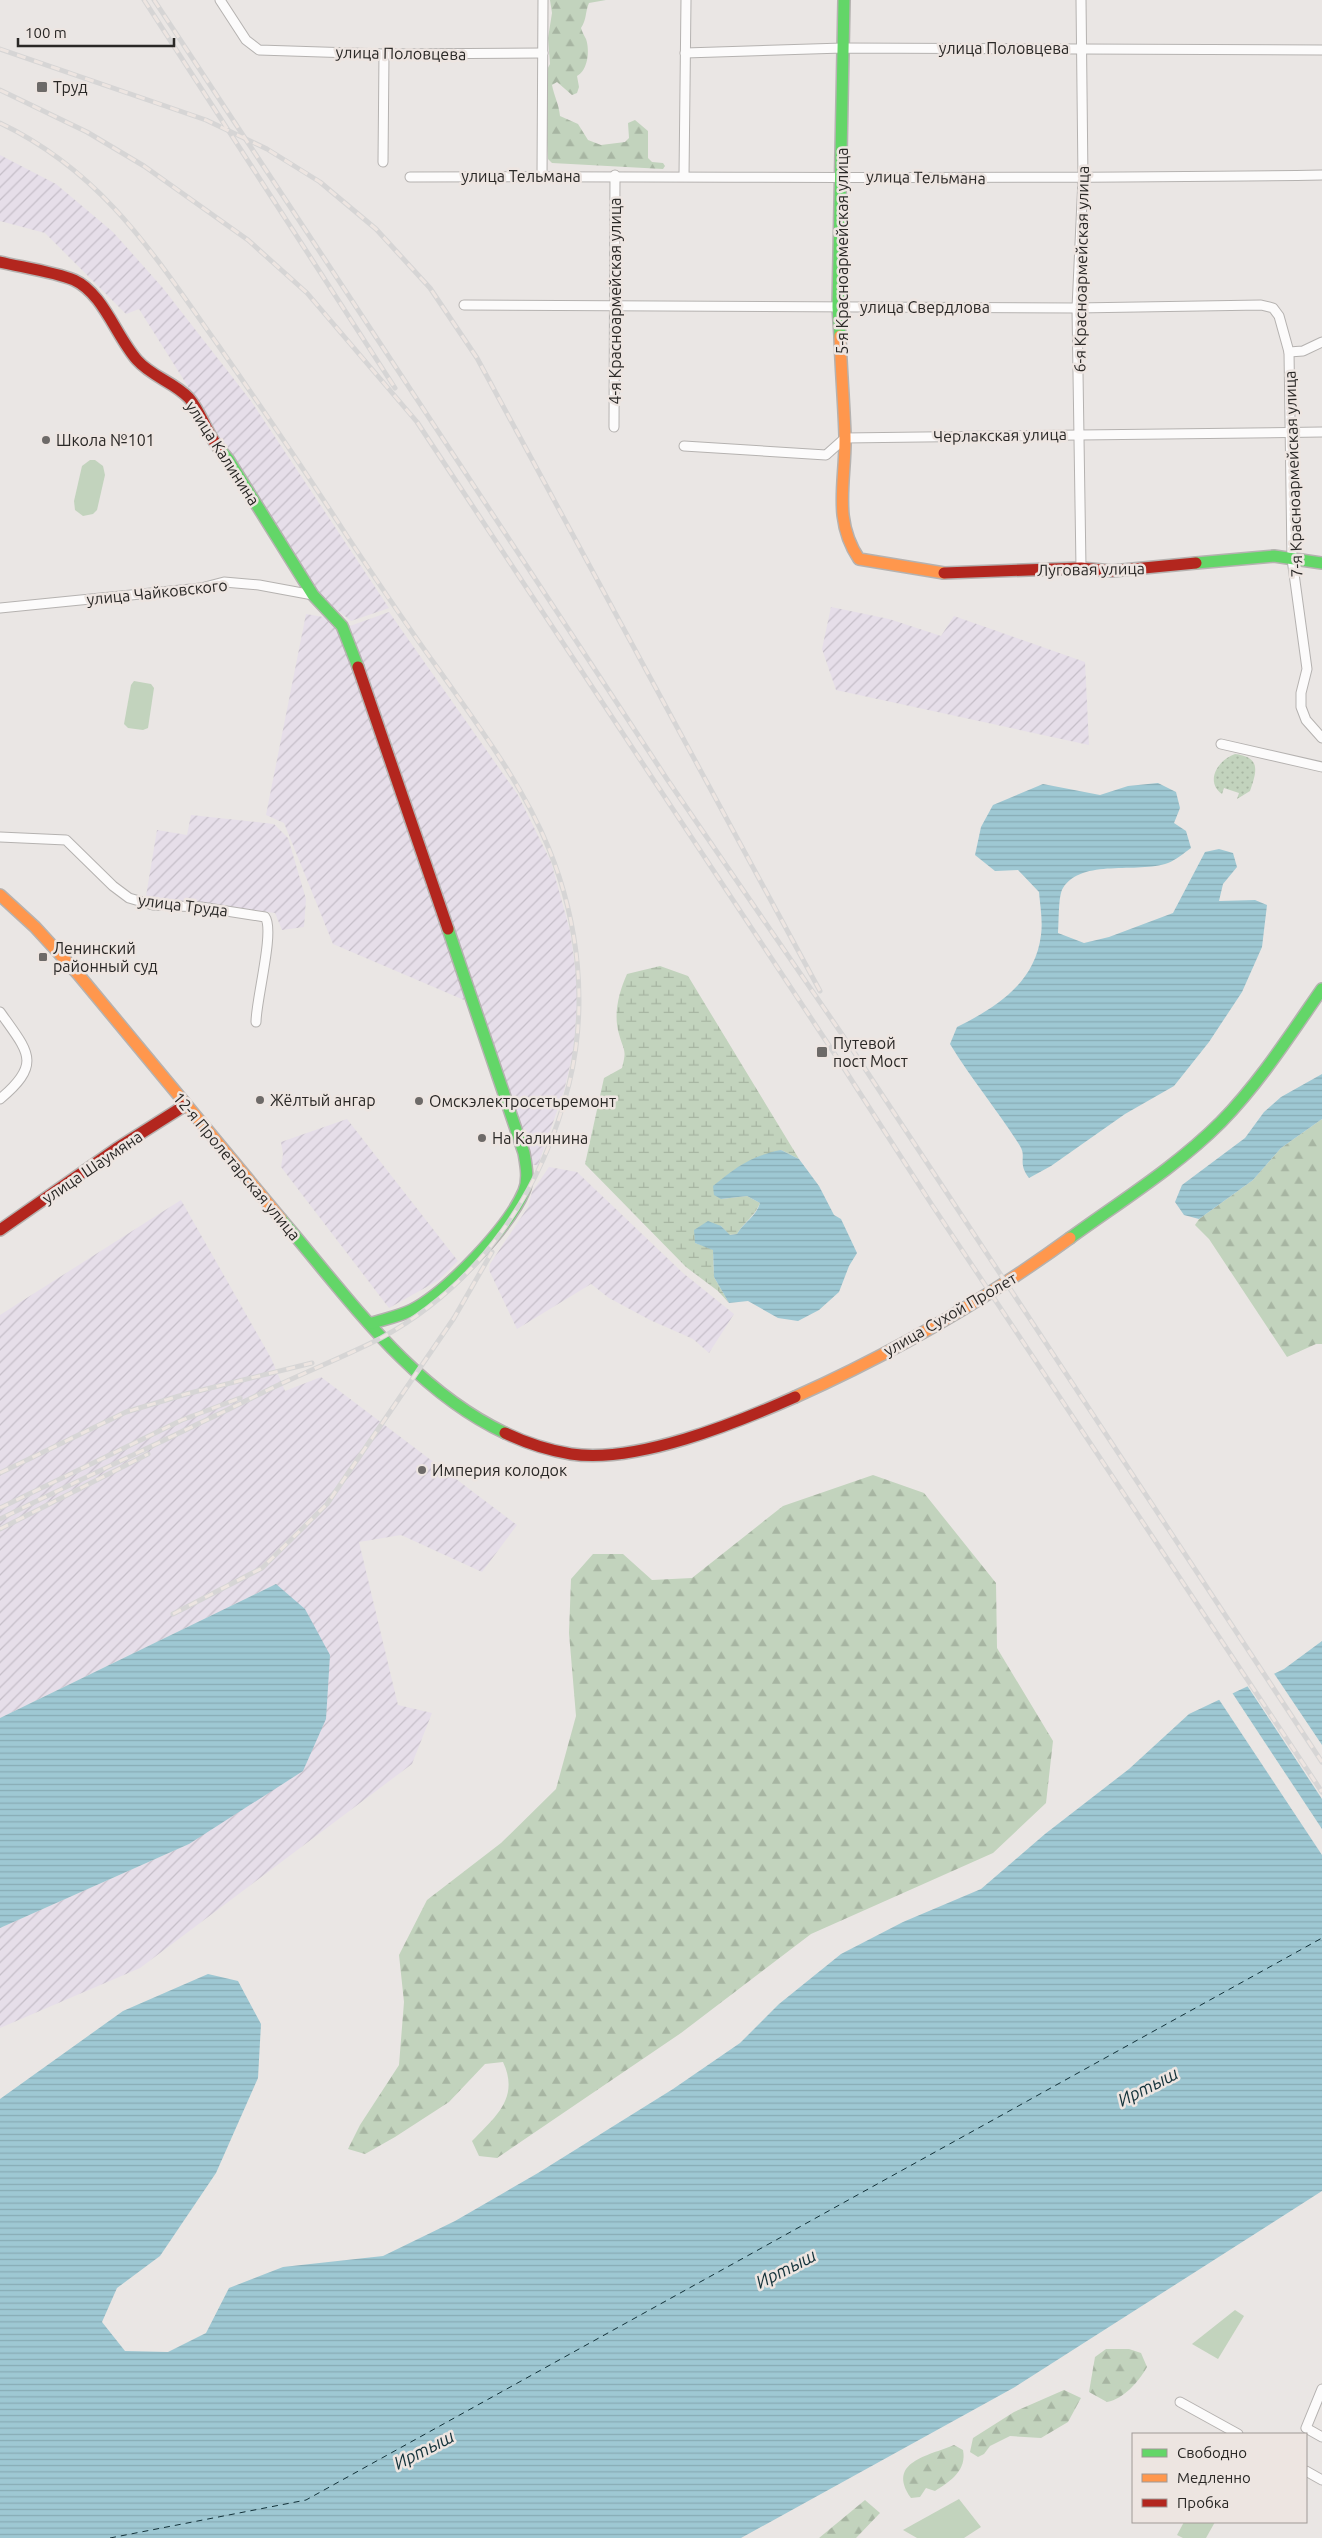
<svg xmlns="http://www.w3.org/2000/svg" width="1322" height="2538" font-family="Ubuntu,sans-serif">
<defs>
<pattern id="industrial-furrows" width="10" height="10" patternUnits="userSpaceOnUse" patternTransform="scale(1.25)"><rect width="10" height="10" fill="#e6dee9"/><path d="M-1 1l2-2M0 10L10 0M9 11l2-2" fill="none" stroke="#c5bec8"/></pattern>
<pattern id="grass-dots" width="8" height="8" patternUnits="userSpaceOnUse" patternTransform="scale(1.25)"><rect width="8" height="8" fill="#c2d3bd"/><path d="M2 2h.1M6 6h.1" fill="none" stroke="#a7b5a2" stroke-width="1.8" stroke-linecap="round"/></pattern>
<pattern id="forest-firs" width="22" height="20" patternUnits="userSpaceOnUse" patternTransform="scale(1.25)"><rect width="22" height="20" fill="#c2d3bd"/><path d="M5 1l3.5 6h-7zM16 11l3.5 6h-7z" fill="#a7b5a2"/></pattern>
<pattern id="wetland-marsh" width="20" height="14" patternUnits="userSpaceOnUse" patternTransform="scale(1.25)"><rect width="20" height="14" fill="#c2d3bd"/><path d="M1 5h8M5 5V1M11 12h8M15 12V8" fill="none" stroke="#a7b5a2"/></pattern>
<pattern id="water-rules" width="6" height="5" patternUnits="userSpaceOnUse" patternTransform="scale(1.25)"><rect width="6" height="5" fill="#9ec8d3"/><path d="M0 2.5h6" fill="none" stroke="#88acb5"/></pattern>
</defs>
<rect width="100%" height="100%" fill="#eae6e4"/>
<g fill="url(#industrial-furrows)">
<path d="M0,155L56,184L113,232L162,287L251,401L389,608L351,621L321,597L139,309L126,314L45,233L0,221Z"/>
<path d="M831,607L889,619L941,636L954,616L1085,662L1089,745L836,690L822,649Z"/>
<path d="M389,612L518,795L551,862L570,931L578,988L574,1048L564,1091L538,1165H530L478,1006L333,944L284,823L266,815L306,614L341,620L350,626Z"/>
<path d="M191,815L274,824L288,838L306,899L304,927L282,930L275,913L146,896L157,830L187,835Z"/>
<path d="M347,1119L458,1261L439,1280L389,1308L281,1167L283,1154L281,1142Z"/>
<path d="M549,1167L577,1172L683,1273L734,1314L709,1353L693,1339L650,1320L609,1298L591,1284L517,1329L489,1270L490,1264L528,1207L532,1192Z"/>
<path d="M181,1200L271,1358L285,1391L321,1377L517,1525L482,1572L401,1535L359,1542L398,1705L432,1713L412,1764L140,1968L0,2028V1928L189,1844L276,1584L0,1718V1315Z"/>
</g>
<path fill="url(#grass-dots)" d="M1235,754C1261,757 1257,771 1250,791L1237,799L1239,793L1224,788L1222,794C1204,781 1219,759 1235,754Z"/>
<g fill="url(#forest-firs)">
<path d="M550,0H606L589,3C585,12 587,19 581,28C582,32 584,35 586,39C590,51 588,70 577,76L579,87L577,93L572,95L557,82L552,85C554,96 559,104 560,116L578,124L588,140L601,145L625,142L629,138L628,123L635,120L648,131V158L652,162L663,163L665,166L663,169L552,163L548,159L543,77L550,64L548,38L552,13Z"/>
<path d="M1322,1119V1344H1316L1287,1357L1209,1239L1195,1225L1199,1219L1253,1180L1281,1148Z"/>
<path d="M873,1475L924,1493L996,1583L997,1648L1053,1741L1046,1803L993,1853L811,1934L681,2033L497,2158L479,2156L472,2141C495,2117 520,2098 503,2062L485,2064L449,2102L395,2137L365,2154L348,2149L360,2125L399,2065L404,2002L399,1955L427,1900L501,1843L556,1789L576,1716L569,1633L571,1579L593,1554H623L652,1580L692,1578L783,1506Z"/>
<path d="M1106,2349H1129L1141,2353L1147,2367C1139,2381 1124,2399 1107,2402L1089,2392L1095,2357Z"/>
<path d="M1064,2390L1081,2398L1068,2422L1041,2438L1010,2436L990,2446L984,2454L978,2457L970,2452L973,2438L1014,2412Z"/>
<path d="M954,2445L963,2450C967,2470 951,2481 935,2491L926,2488L920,2497L911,2498C886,2462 928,2456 954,2445Z"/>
<path d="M865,2500L880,2513L856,2538H819Z"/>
</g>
<path fill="url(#wetland-marsh)" d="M660,966L688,976L799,1159L781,1150L721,1199L747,1196L760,1203C755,1216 744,1222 737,1234L729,1235L721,1226L695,1243L713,1249L714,1277L729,1303L718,1291L686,1267L585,1164L604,1078L622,1068C627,1049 624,1052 619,1034C613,1014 619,992 627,974Z"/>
<g fill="#c2d3bd">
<path d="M90,460H95L103,466L105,475L97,510L93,514L83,516L75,510L74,501L82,466Z"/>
<path d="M134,681L151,684L154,688L148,728L143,730L128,728L124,724L131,685Z"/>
<path d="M1235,2310L1244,2316L1218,2359L1192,2344Z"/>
<path d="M959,2499L981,2527L964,2538H917L903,2530Z"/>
<path d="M1184,2522H1215L1206,2538H1183L1177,2535Z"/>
</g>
<g fill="url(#water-rules)">
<path d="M1158,783L1176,792L1180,808L1174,823L1186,831L1191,848C1184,853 1176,860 1168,863C1137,874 1082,858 1063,888C1058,895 1059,923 1058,933L1084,943L1109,937L1173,913L1205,852L1219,849L1233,853L1237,867L1223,884L1219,901L1255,900L1267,905L1262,947L1242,992L1209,1042L1174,1086L1125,1114L1051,1166L1029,1178C1017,1163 1027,1157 1020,1146C998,1111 972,1080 950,1044L957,1027C997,1007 1035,983 1041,935C1043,921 1040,905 1039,892L1018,870L995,871L975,855L981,827L993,805L1043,784L1100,795L1128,786Z"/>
<path d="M1322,1074V1119L1281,1148L1253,1180L1199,1219L1184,1215L1175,1202L1182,1185L1245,1138L1264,1112L1281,1097Z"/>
<path d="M781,1150L799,1159L819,1186L834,1215L841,1219L857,1253L849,1266L839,1292L819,1310L798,1321L778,1318L748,1301L729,1303L714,1277L713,1250L695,1243L694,1230L708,1221L721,1226L730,1235L737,1234C744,1222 756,1217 760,1203L747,1196L721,1199L714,1195L713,1186C736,1167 751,1156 781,1150Z"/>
<path d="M276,1584L305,1609L330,1655L326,1719L303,1771L189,1844L0,1928V1718Z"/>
<path d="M1322,1641V2191L1015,2387L741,2538H0V2099L123,2011L208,1974L238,1981L261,2024L258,2078L216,2173L160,2256L117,2288L102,2322L125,2351L168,2352L206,2333L229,2288L283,2267L383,2256L455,2221L538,2173L673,2089L740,2043L779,2004L841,1954L903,1922L981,1889L1045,1834L1129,1769L1189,1714L1284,1669Z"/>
</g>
<g fill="#eae6e4">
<path d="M1273,1672L1322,1745V1799L1246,1684Z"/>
<path d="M1231,1691L1322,1829V1855L1218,1698Z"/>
</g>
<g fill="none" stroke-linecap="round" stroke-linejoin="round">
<path stroke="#13323a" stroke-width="1" stroke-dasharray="6 5" stroke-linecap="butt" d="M110,2538L306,2500L1322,1938"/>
<defs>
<g id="street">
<path d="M220,0L246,40L259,50L384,54L543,53"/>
<path d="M1081,0L1083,179L1077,308L1081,568"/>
<path d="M685,53L843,48L1322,50"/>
<path d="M383,162L384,54"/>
<path d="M684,176L686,0"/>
<path d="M410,177C714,176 1018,180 1322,175"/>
<path d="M542,177L543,0"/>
<path d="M464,305L1077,308L1261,305L1273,308L1279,316L1289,352L1303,351L1322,342"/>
<path d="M1289,352L1292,559L1307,669L1301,693V707L1306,720L1322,738"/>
<path d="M614,427L615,175"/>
<path d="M684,446L826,455L845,438L1322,432"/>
<path d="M0,608L201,588L224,582L259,585L313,595"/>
<path d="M1221,744L1322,767"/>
<path d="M0,837L66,840L113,886L129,898L153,905L201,907L265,917C275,930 256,1000 256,1022"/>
<path d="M0,1012C28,1052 43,1063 0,1099"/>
<path d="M1322,2389L1306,2428L1322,2437"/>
<path d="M1180,2402L1238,2434"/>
<path d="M1306,2471L1322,2480"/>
</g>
<g id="fast">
<path d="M840,336L838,307L844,0"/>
<path d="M218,447L228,459L313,595L342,626L358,667"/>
<path d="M1196,563L1274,556L1322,563"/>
<path d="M281,1219C347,1296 411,1389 505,1433"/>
<path d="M1070,1238C1121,1201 1176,1167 1221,1122C1260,1082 1290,1035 1322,989"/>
<path d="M372,1323C385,1319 400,1316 412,1310C447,1292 509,1227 524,1191C529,1179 526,1165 524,1153L448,929"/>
</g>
<g id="slow">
<path d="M840,336C841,370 844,403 845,436C846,481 832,519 859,559L944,573"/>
<path d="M0,895L35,927L78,974L281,1219"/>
<path d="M795,1397C891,1354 985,1300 1070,1238"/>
</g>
<g id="jam">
<path d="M0,262C21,267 55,272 74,280C103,293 116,336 137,360C152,377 174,382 189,398C201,412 206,432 218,447"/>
<path d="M944,573L1081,568L1112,571L1196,563"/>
<path d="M358,667L448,929"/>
<path d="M0,1230L116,1149L184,1106"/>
<path d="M505,1433C526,1443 547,1450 571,1454C636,1464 736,1423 795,1397"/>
</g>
</defs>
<use href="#street" stroke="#b5b2b0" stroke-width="11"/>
<use href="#fast" stroke="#b5b2b0" stroke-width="14"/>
<use href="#slow" stroke="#b5b2b0" stroke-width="14"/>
<use href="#jam" stroke="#b5b2b0" stroke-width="14"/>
<use href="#street" stroke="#fcfbfb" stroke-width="9"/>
<use href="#fast" stroke="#63d668" stroke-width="11"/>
<use href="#slow" stroke="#ff974d" stroke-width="11"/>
<use href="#jam" stroke="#b3261e" stroke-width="11"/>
<defs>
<g id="rail">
<path d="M144,0L395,388"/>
<path d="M154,0L667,779L850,1046L1322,1762"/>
<path d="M0,49L206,120L267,149L320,182L376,229L430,288L477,358L820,991"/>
<path d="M0,90L87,132L144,166L248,240L307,293L417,422L836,1056L932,1205L1322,1792"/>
<path d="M0,123C104,173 154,255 218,345C262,408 305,471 347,536C377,581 407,626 439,670C479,727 523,785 549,849C579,923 588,1006 569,1084C542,1192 480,1284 381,1338C344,1357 305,1372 268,1390C179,1434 89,1475 0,1519"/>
<path d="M0,1473L126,1412L186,1394L312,1363"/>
<path d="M0,1508L182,1420L240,1398"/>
<path d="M0,1529L148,1454"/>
<path d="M173,1614L262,1568L327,1504L454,1318L492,1252"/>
</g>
</defs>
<use href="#rail" stroke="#d6d5d5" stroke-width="5"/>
<use href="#rail" stroke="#ede5e1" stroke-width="3" stroke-dasharray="9" stroke-linecap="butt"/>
</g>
<g fill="#6d6a68" stroke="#ede5e1" stroke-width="2">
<rect x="36" y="81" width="12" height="12" rx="2.5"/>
<circle cx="46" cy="440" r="5"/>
<rect x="38" y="952" width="10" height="10" rx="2.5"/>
<rect x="816" y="1046" width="12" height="12" rx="2.5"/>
<circle cx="260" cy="1100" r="5"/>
<circle cx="419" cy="1101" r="5"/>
<circle cx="482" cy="1138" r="5"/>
<circle cx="422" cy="1470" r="5"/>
</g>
<g text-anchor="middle" stroke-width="5" stroke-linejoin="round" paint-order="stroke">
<g font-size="16" fill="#2a2826" stroke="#ede5e1">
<text x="1004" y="54">улица Половцева</text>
<text transform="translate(401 53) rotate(1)" y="6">улица Половцева</text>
<text x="521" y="182">улица Тельмана</text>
<text transform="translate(926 177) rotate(1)" y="6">улица Тельмана</text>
<text transform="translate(842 251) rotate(-90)" y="6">5-я Красноармейская улица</text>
<text transform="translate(1081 269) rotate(-89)" y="6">6-я Красноармейская улица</text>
<text transform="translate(615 301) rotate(-90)" y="6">4-я Красноармейская улица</text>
<text x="925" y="313">улица Свердлова</text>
<text transform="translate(1000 435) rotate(-1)" y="6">Черлакская улица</text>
<text transform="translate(223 453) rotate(57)" y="6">улица Калинина</text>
<text transform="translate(1293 474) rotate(-92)" y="6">7-я Красноармейская улица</text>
<text transform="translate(1091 569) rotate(-1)" y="6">Луговая улица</text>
<text transform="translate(157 592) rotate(-6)" y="6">улица Чайковского</text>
<text transform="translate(183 905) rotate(7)" y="6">улица Труда</text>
<text transform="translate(237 1166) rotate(50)" y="6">12-я Пролетарская улица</text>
<text transform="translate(92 1167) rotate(-34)" y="6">улица Шаумяна</text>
<text transform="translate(950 1314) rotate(-30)" y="6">улица Сухой Пролет</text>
</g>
<g font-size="16" fill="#2a2826" stroke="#ede5e1" text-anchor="start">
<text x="53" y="93">Труд</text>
<text x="56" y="446">Школа №101</text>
<text x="53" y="954">Ленинский<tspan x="53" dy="18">районный суд</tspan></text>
<text x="833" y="1049">Путевой<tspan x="833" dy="18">пост Мост</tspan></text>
<text x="270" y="1106">Жёлтый ангар</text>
<text x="429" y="1107">Омскэлектросетьремонт</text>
<text x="492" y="1144">На Калинина</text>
<text x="432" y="1476">Империя колодок</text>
</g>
<g font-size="18" font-style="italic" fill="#13323a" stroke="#ede5e1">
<text transform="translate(1148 2087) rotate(-27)" y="6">Иртыш</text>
<text transform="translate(786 2269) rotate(-27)" y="6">Иртыш</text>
<text transform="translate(424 2450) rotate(-27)" y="6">Иртыш</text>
</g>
</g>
<rect x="1132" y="2433" width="175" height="90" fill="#ede5e1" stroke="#9f9996"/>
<rect x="1142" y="2449" width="25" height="8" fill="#63d668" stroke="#9f9996"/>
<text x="1177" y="2458" font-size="15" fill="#2a2826">Свободно</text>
<rect x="1142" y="2474" width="25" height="8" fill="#ff974d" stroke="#9f9996"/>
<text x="1177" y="2483" font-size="15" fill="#2a2826">Медленно</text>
<rect x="1142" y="2499" width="25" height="8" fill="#b3261e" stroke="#9f9996"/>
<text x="1177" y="2508" font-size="15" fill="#2a2826">Пробка</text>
<path d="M18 38v8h156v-8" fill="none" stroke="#2a2826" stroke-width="2.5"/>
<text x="25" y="38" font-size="15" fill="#2a2826" stroke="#ede5e1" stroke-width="4" paint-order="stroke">100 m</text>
</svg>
